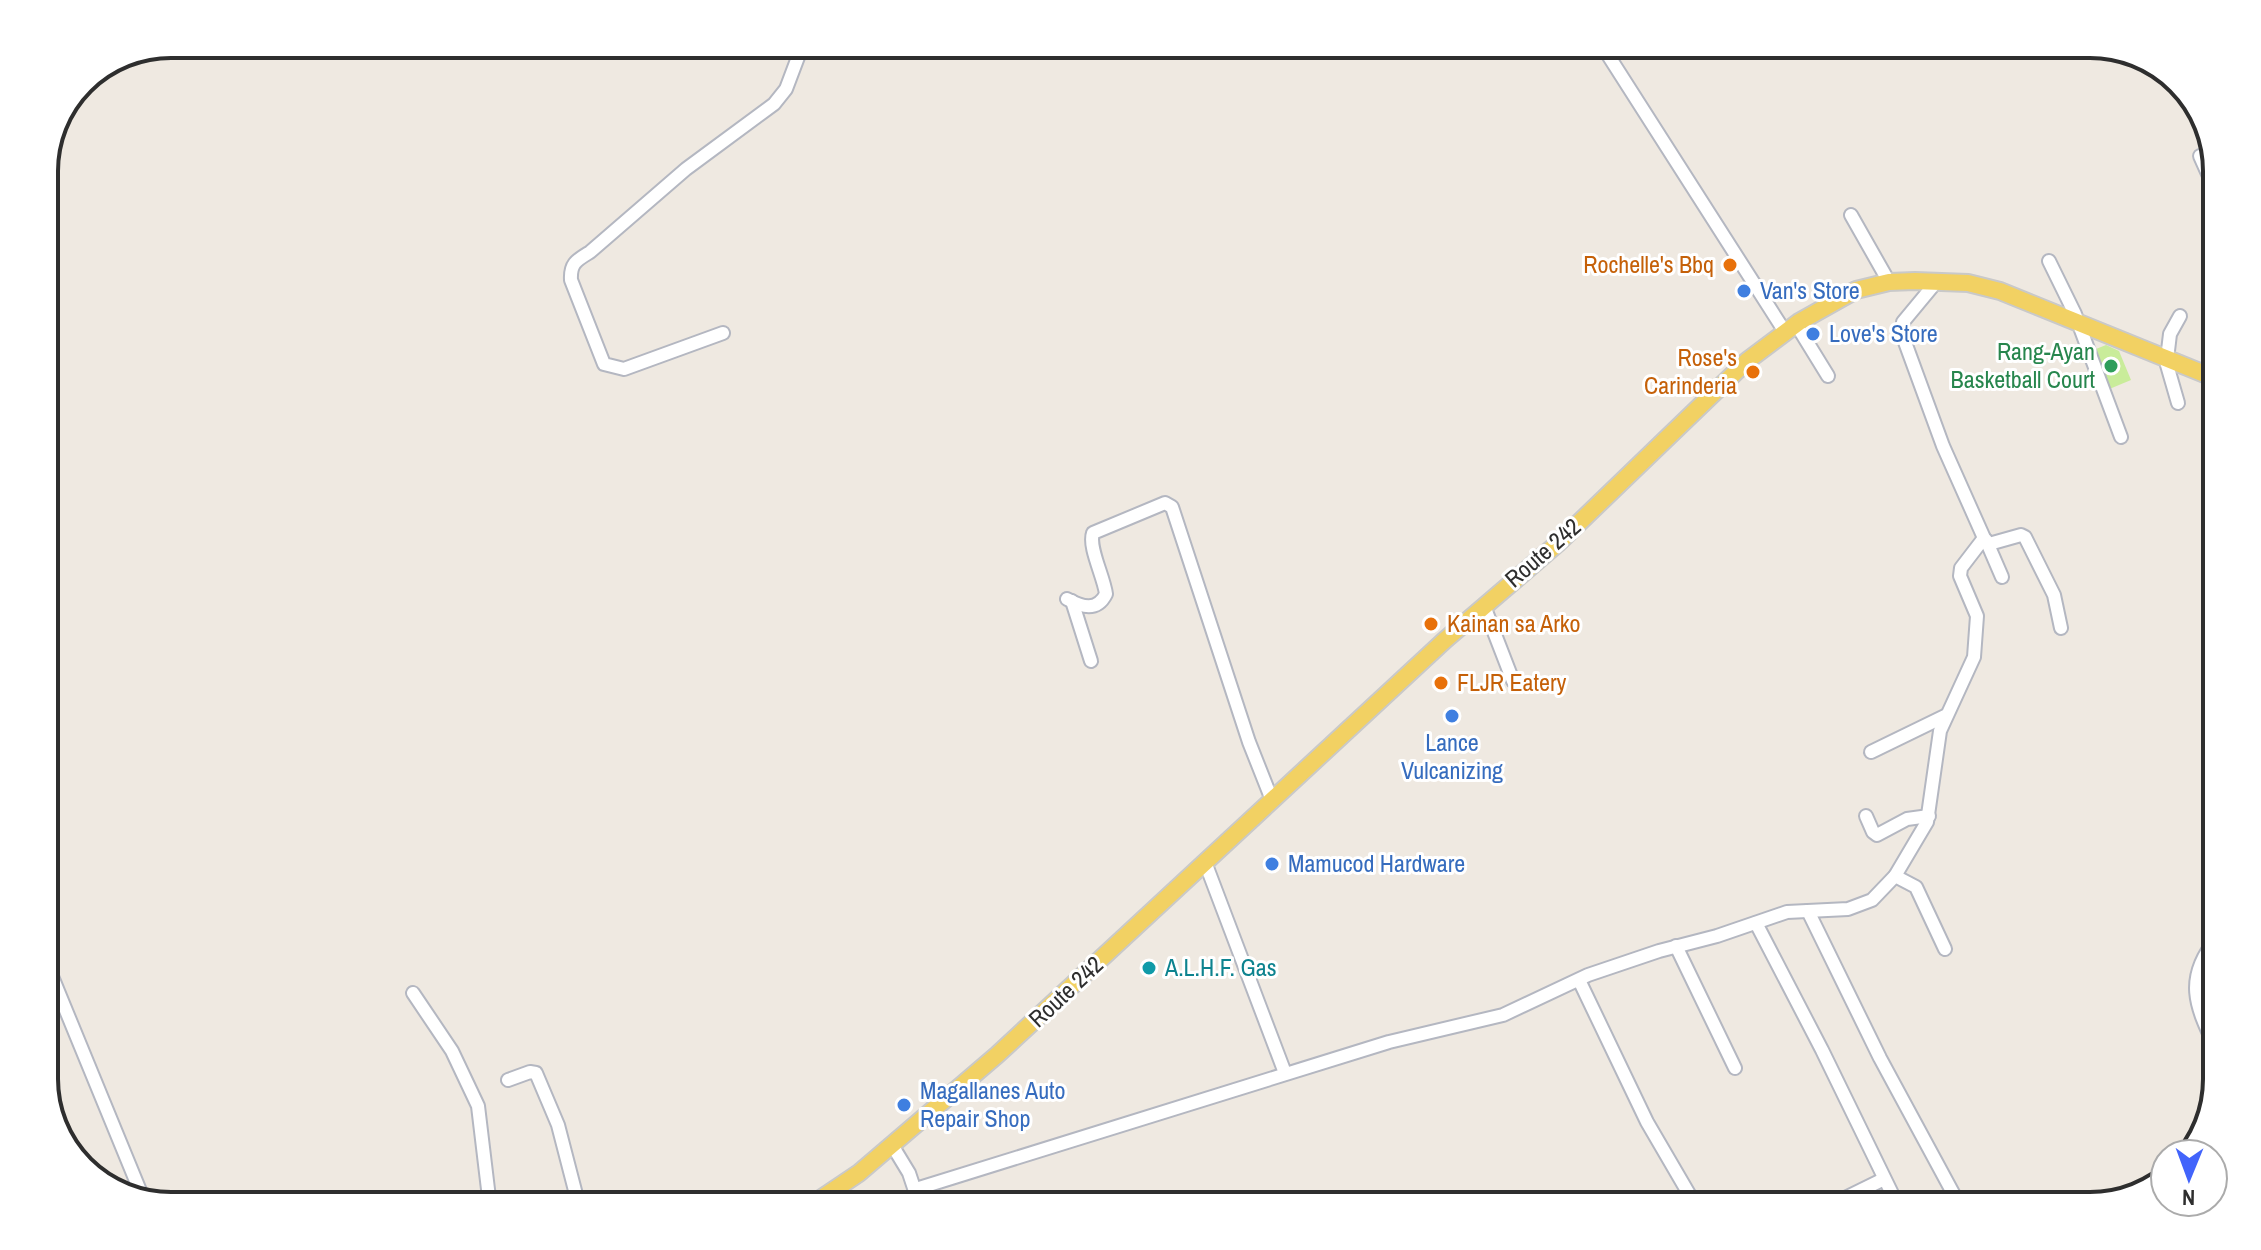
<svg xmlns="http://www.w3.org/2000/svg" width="2261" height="1250" font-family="'Archivo Narrow',sans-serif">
<rect width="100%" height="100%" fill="#efe9e1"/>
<path fill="#c9ec9a" d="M2106,345L2119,351L2131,380L2107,390L2091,351Z"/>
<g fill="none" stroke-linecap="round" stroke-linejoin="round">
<defs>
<g id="minor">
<path d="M1601,44L1785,332"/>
<path d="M2200,156L2217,194"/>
<path d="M1851,215L1889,282"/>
<path d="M2049,261L2075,314L2121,437"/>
<path d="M44,289L46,288"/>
<path d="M1796,324L1828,376"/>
<path d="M723,333L624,369L604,364L571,280C570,263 577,260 590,252L686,169L774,104L786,89L803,44"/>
<path d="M2165,358L2178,403"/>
<path d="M2167,359L2170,334L2180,316"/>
<path d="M1986,540L2002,577"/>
<path d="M1989,544L2021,535L2025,537L2054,595L2061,628"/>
<path d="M1067,599C1082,607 1097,612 1106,594C1104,577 1088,547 1093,533L1165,503L1172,507L1249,742L1272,800"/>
<path d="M1072,601L1091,661"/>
<path d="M1484,606L1513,681"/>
<path d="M1871,752L1945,716"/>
<path d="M1866,816L1873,832L1877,835L1907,819L1929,816"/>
<path d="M1205,862L1285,1073"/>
<path d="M1895,876L1916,887L1945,949"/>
<path d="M1808,911L1880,1058L1960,1206"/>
<path d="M1756,923L1822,1050L1898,1206"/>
<path d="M2217,938C2182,980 2197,1008 2217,1051"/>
<path d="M1676,946L1735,1068"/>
<path d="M44,957L143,1198"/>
<path d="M1579,980L1647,1122L1696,1206"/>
<path d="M413,993L452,1051L478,1106L490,1206"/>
<path d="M508,1080L530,1072L536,1073L558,1125L579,1206"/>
<path d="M892,1145L909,1173L920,1206"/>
<path d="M916,1189L1389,1042L1503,1015L1588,975L1659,951L1717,936L1787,912L1848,909L1872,900L1895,876L1927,822L1940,731L1974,657L1977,616L1960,576L1961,568L1984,538L1943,446L1902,334L1903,322L1937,281"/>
<path d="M1829,1206L1884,1179"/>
</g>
<path id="major" d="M810,1206L859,1173L997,1055L1445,640L1557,544L1747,361L1799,322L1856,290L1889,282L1915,281L1968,283L2000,291L2217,379"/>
</defs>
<use href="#minor" stroke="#b4b7c1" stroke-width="16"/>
<use href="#major" stroke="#c9c9c9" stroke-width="20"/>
<use href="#minor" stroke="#fff" stroke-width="12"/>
<use href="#major" stroke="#f2d163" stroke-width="16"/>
</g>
<g fill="#e8710a" stroke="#fff" stroke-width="3">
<circle cx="1730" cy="265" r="8"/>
<circle cx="1753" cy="372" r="8"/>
<circle cx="1431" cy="624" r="8"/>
<circle cx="1441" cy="683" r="8"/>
</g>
<g fill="#3f7fe0" stroke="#fff" stroke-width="3">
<circle cx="1744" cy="291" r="8"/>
<circle cx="1813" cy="334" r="8"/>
<circle cx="1452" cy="716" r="8"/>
<circle cx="1272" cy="864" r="8"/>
<circle cx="904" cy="1105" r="8"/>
</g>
<circle fill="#2e9e5b" stroke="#fff" stroke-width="3" cx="2111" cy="366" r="8"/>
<circle fill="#0f9aa8" stroke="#fff" stroke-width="3" cx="1149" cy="968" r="8"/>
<g text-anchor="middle" stroke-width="6" stroke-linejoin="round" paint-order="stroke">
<g font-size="24" fill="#c56008" stroke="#fff" text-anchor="end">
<text x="1714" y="273">Rochelle's Bbq</text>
<text x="1737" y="366">Rose's<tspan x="1737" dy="28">Carinderia</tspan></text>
<text x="1447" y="632" text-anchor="start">Kainan sa Arko</text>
<text x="1457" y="691" text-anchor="start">FLJR Eatery</text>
</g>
<g font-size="24" fill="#366cbe" stroke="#fff" text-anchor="start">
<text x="1760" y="299">Van's Store</text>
<text x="1829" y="342">Love's Store</text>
<text x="1452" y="751" text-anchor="middle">Lance<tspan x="1452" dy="28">Vulcanizing</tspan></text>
<text x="1288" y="872">Mamucod Hardware</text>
<text x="920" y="1099">Magallanes Auto<tspan x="920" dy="28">Repair Shop</tspan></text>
</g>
<g font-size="24" fill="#27864d" stroke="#fff" text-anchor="end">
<text x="2095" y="360">Rang-Ayan<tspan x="2095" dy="28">Basketball Court</tspan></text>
</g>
<g font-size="24" fill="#2e2e2e" stroke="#fff">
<text transform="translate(1543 553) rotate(-41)" y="8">Route 242</text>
<text transform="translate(1066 992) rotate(-43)" y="8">Route 242</text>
</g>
<g font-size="24" fill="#0d838f" stroke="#fff" text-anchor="start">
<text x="1165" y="976">A.L.H.F. Gas</text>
</g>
</g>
<path d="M0 0H2261V1250H0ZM171 58H2090A113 113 0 0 1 2203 171V1079A113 113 0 0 1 2090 1192H171A113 113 0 0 1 58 1079V171A113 113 0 0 1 171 58Z" fill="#fff" fill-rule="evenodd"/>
<path fill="none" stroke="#2e2e2e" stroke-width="4" d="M171 58H2090A113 113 0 0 1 2203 171V1079A113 113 0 0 1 2090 1192H171A113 113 0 0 1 58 1079V171A113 113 0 0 1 171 58Z"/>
<g transform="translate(2189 1178) rotate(181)"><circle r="38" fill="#ffffff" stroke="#ababab" stroke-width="2"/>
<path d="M0-6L14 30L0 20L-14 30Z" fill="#4264fb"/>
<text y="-12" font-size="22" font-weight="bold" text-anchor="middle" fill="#2e2e2e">N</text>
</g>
</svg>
